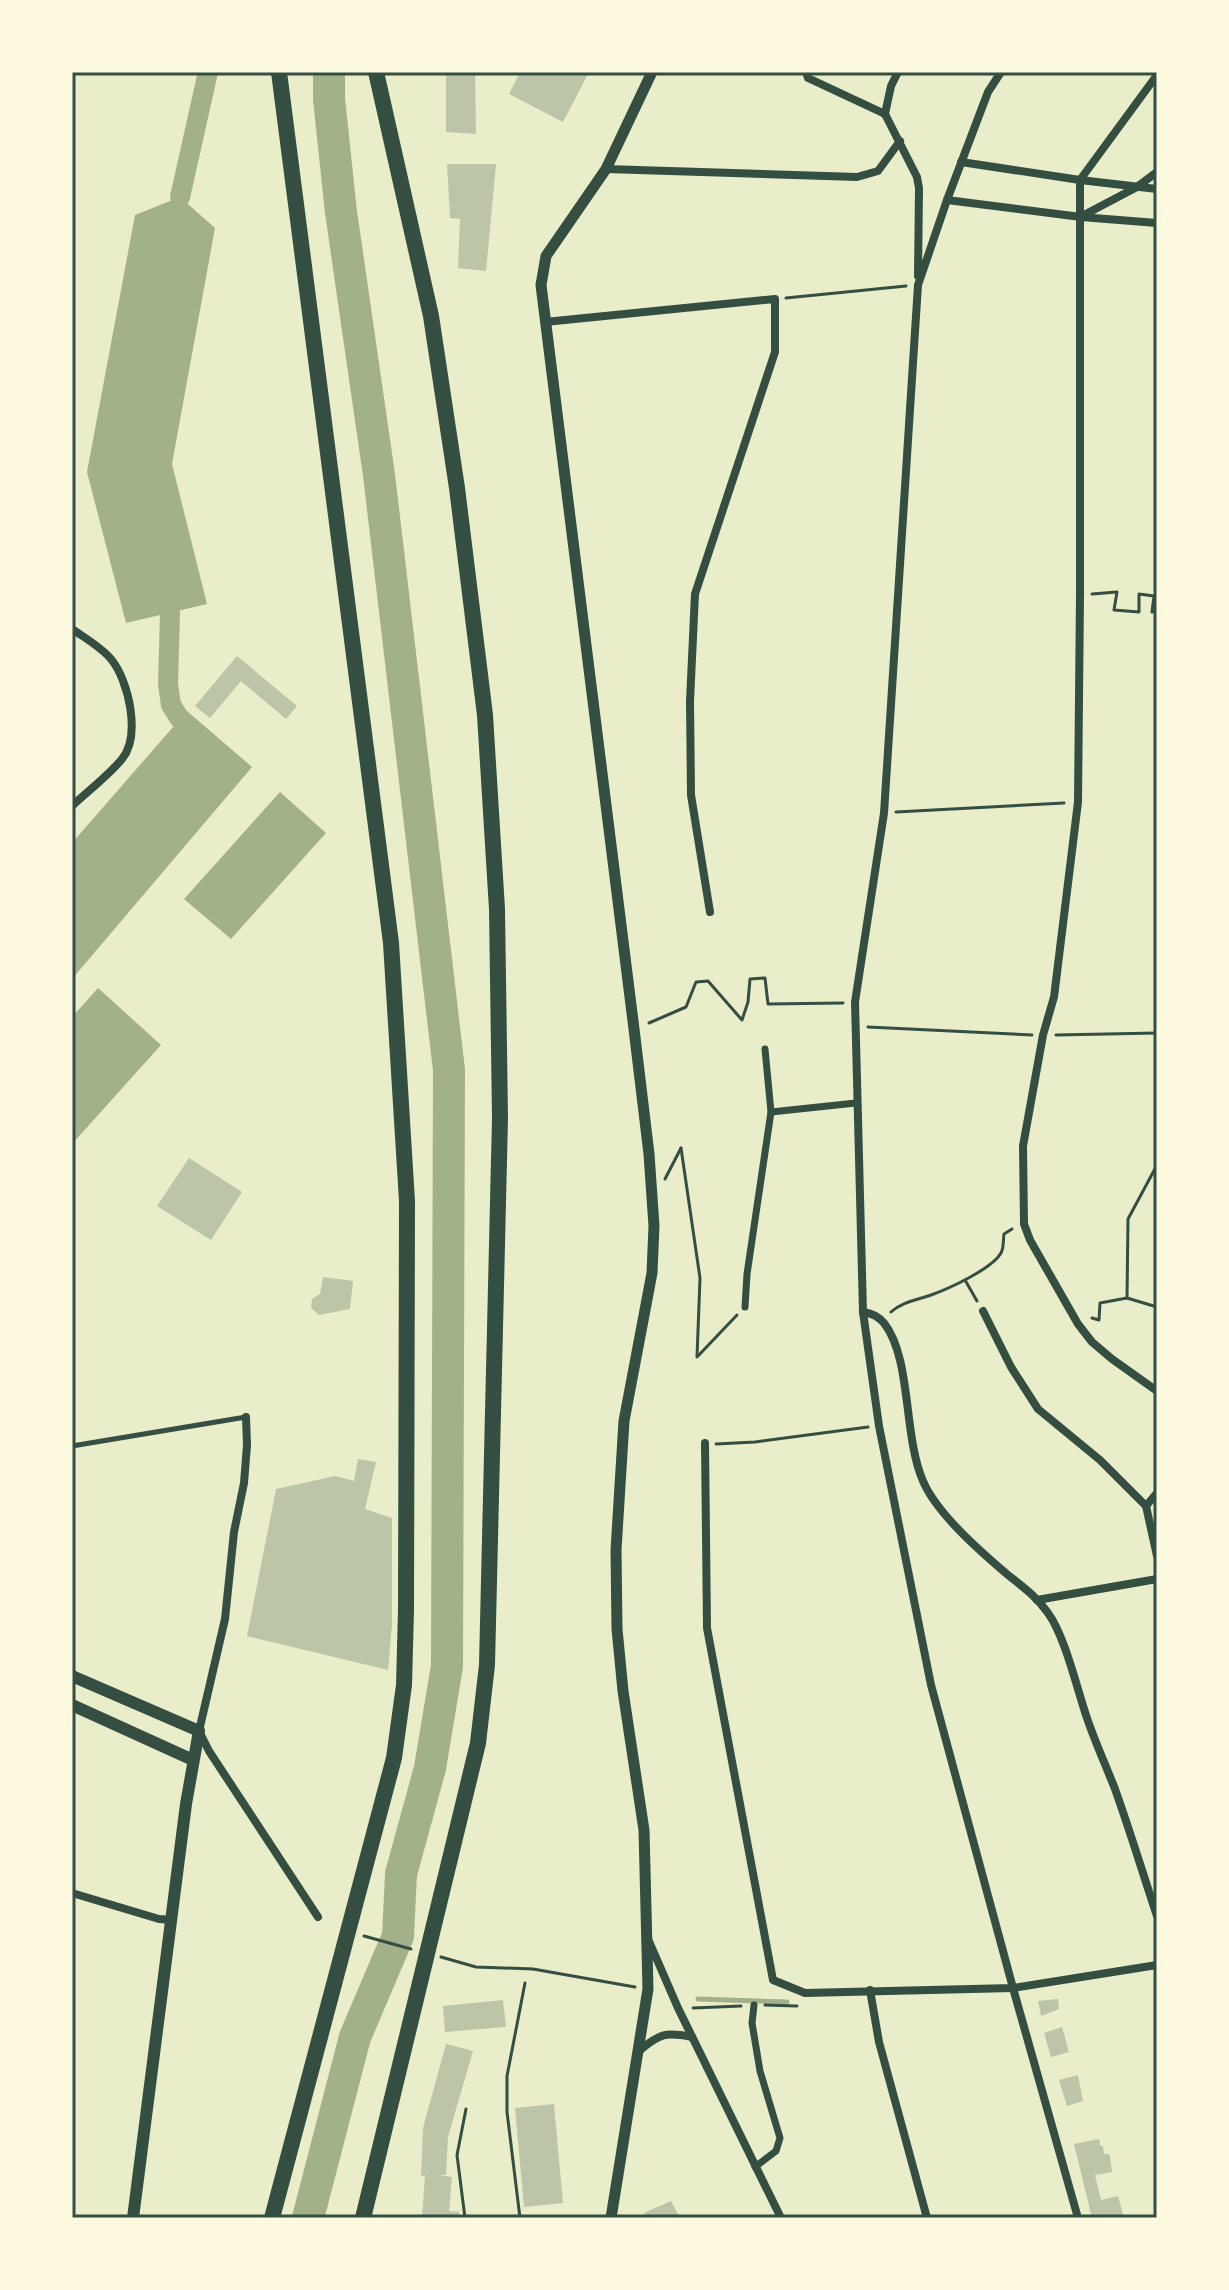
<svg xmlns="http://www.w3.org/2000/svg" width="1229" height="2290" font-family="Manrope,sans-serif">
<rect width="100%" height="100%" fill="#e9edc9"/>
<g fill="#a3b18a">
<path d="M180,197L215,228L172,464L207,604L126,623L87,472L135,215Z"/>
<path d="M187,711L252,767L72,979V843Z"/>
<path d="M280,792L326,833L231,939L184,899Z"/>
<path d="M98,988L161,1045L72,1144V1017Z"/>
</g>
<g fill="none" stroke-linecap="round" stroke-linejoin="round">
<path stroke="#a3b18a" stroke-width="5" d="M698,1999L787,2002"/>
<g stroke="#a3b18a" stroke-width="20">
<path d="M180,197L208,72"/>
<path d="M170,613L168,684L171,705L180,719"/>
</g>
<path stroke="#a3b18a" stroke-width="32" d="M308,2218L355,2037L398,1936L401,1874L430,1768L447,1666L449,1070L379,475L341,212L329,99V72"/>
</g>
<g fill="#bcc5a7">
<path d="M446,72H475L476,134L446,132Z"/>
<path d="M520,72H589L563,122L509,94Z"/>
<path d="M447,164H496L486,271L458,268L460,219L450,218Z"/>
<path d="M237,656L297,706L286,719L241,681L210,718L195,706Z"/>
<path d="M189,1158L242,1192L211,1240L157,1206Z"/>
<path d="M323,1277L353,1281L350,1309L319,1315L311,1308L312,1299L320,1294Z"/>
<path d="M358,1459L376,1462L365,1509L392,1518V1625L388,1670L247,1636L276,1489L335,1476L354,1481Z"/>
<path d="M1058,1999L1059,2009L1041,2016L1038,2001Z"/>
<path d="M503,2000L506,2027L445,2032L443,2006Z"/>
<path d="M1062,2027L1069,2052L1051,2057L1044,2033Z"/>
<path d="M446,2044L473,2051L448,2137L446,2175H437L452,2177L449,2211L459,2212V2218H422L425,2175L421,2176L423,2128Z"/>
<path d="M1078,2075L1083,2101L1067,2106L1059,2080Z"/>
<path d="M554,2104L563,2203L524,2207L515,2108Z"/>
<path d="M1099,2139L1100,2145L1103,2147L1104,2154H1109L1110,2157L1112,2172L1095,2175L1101,2200L1118,2196L1124,2218H1092L1074,2144Z"/>
<path d="M671,2201L680,2218H646L644,2213Z"/>
</g>
<g fill="none" stroke-linecap="round" stroke-linejoin="round">
<g stroke="#344e41" stroke-width="3">
<path d="M786,298L906,286"/>
<path d="M1092,594L1117,592L1114,610L1139,612V594L1154,596L1152,612H1157"/>
<path d="M896,812L1064,803"/>
<path d="M649,1023L686,1007L696,982L708,981L742,1020L748,1002L750,979L765,978L768,1004L843,1003"/>
<path d="M868,1027L1032,1035"/>
<path d="M1056,1035L1157,1033"/>
<path d="M681,1148L700,1278L697,1357"/>
<path d="M1157,1165L1128,1219L1127,1298L1157,1307"/>
<path d="M665,1179L681,1148"/>
<path d="M965,1280L977,1301"/>
<path d="M891,1312C902,1302 917,1300 931,1295C948,1289 992,1269 1001,1253C1004,1248 1003,1240 1004,1234L1012,1229"/>
<path d="M1092,1318L1099,1320L1100,1303L1127,1298"/>
<path d="M698,1356L737,1315"/>
<path d="M716,1444L755,1442L868,1427"/>
<path d="M364,1936L411,1949"/>
<path d="M441,1957L476,1967L533,1969L635,1987"/>
<path d="M765,2005L797,2006"/>
<path d="M693,2008L741,2006"/>
<path d="M465,2218L457,2155L466,2109"/>
<path d="M520,2218L507,2112V2076L525,1983"/>
</g>
<path stroke="#344e41" stroke-width="5" d="M72,1446L246,1417"/>
<g stroke="#344e41" stroke-width="7">
<path d="M771,1112L856,1103"/>
<path d="M745,1307L747,1274L771,1112L765,1049"/>
<path d="M754,2005L752,2023L760,2071L780,2138L776,2151L755,2167"/>
</g>
<g stroke="#344e41" stroke-width="8">
<path d="M806,72L808,78L885,114"/>
<path d="M1001,72L988,92L947,200L918,285L884,813L855,1002L863,1312L879,1426L931,1685L1013,1988L1078,2218"/>
<path d="M1157,75L1080,180V594L1078,802L1054,997L1043,1035L1023,1146L1024,1224L1030,1240L1078,1324L1092,1342L1112,1359L1157,1391"/>
<path d="M885,114L917,177L919,188L918,276"/>
<path d="M885,114L891,86L898,72"/>
<path d="M961,162L1080,180L1157,189"/>
<path d="M606,169L857,177L878,171L900,141"/>
<path d="M947,200L1081,217L1157,223"/>
<path d="M1082,216L1137,187L1157,172"/>
<path d="M545,322L775,299V352L695,594L690,701L691,795L710,912"/>
<path d="M72,629C85,638 101,647 111,659C129,681 141,736 122,759C108,776 88,791 72,806"/>
<path d="M983,1311L1011,1367L1038,1409L1100,1460L1146,1506L1157,1556"/>
<path d="M863,1312C871,1313 878,1316 884,1323C912,1359 903,1435 923,1481C937,1514 981,1552 1008,1575C1023,1587 1037,1597 1048,1613C1066,1638 1077,1690 1088,1721C1096,1744 1106,1766 1115,1789C1130,1831 1143,1874 1157,1916"/>
<path d="M246,1417L247,1445L244,1483L234,1532L225,1619L199,1731L209,1751L318,1917"/>
<path d="M705,1443L707,1628L773,1980L805,1993L1013,1988L1157,1965"/>
<path d="M1146,1506L1157,1493"/>
<path d="M1037,1600L1157,1579"/>
<path d="M72,1893L159,1919L172,1920"/>
<path d="M648,1939L678,2008L781,2218"/>
<path d="M870,1990L879,2042L927,2218"/>
<path d="M639,2051C660,2033 666,2032 692,2037"/>
</g>
<path stroke="#344e41" stroke-width="11" d="M611,2218L648,1989L644,1830L623,1691L617,1629L616,1550L624,1421L652,1273L654,1226L649,1154L634,1029L541,285L546,256L606,169L652,72"/>
<g stroke="#344e41" stroke-width="12">
<path d="M72,1676L199,1731L186,1804L133,2218"/>
<path d="M72,1705L193,1760"/>
</g>
<g stroke="#344e41" stroke-width="16">
<path d="M272,2218L394,1758L404,1685L406,1610L407,1201L391,943L279,72"/>
<path d="M363,2218L478,1743L487,1665L500,1118L497,909L485,715L457,488L431,316L376,72"/>
</g>
</g>
<rect width="1229" height="2290" fill="none" stroke="#fefae0" stroke-width="148"/>
<rect x="74" y="74" width="1081" height="2142" fill="none" stroke="#344e41" stroke-width="3"/>
</svg>
